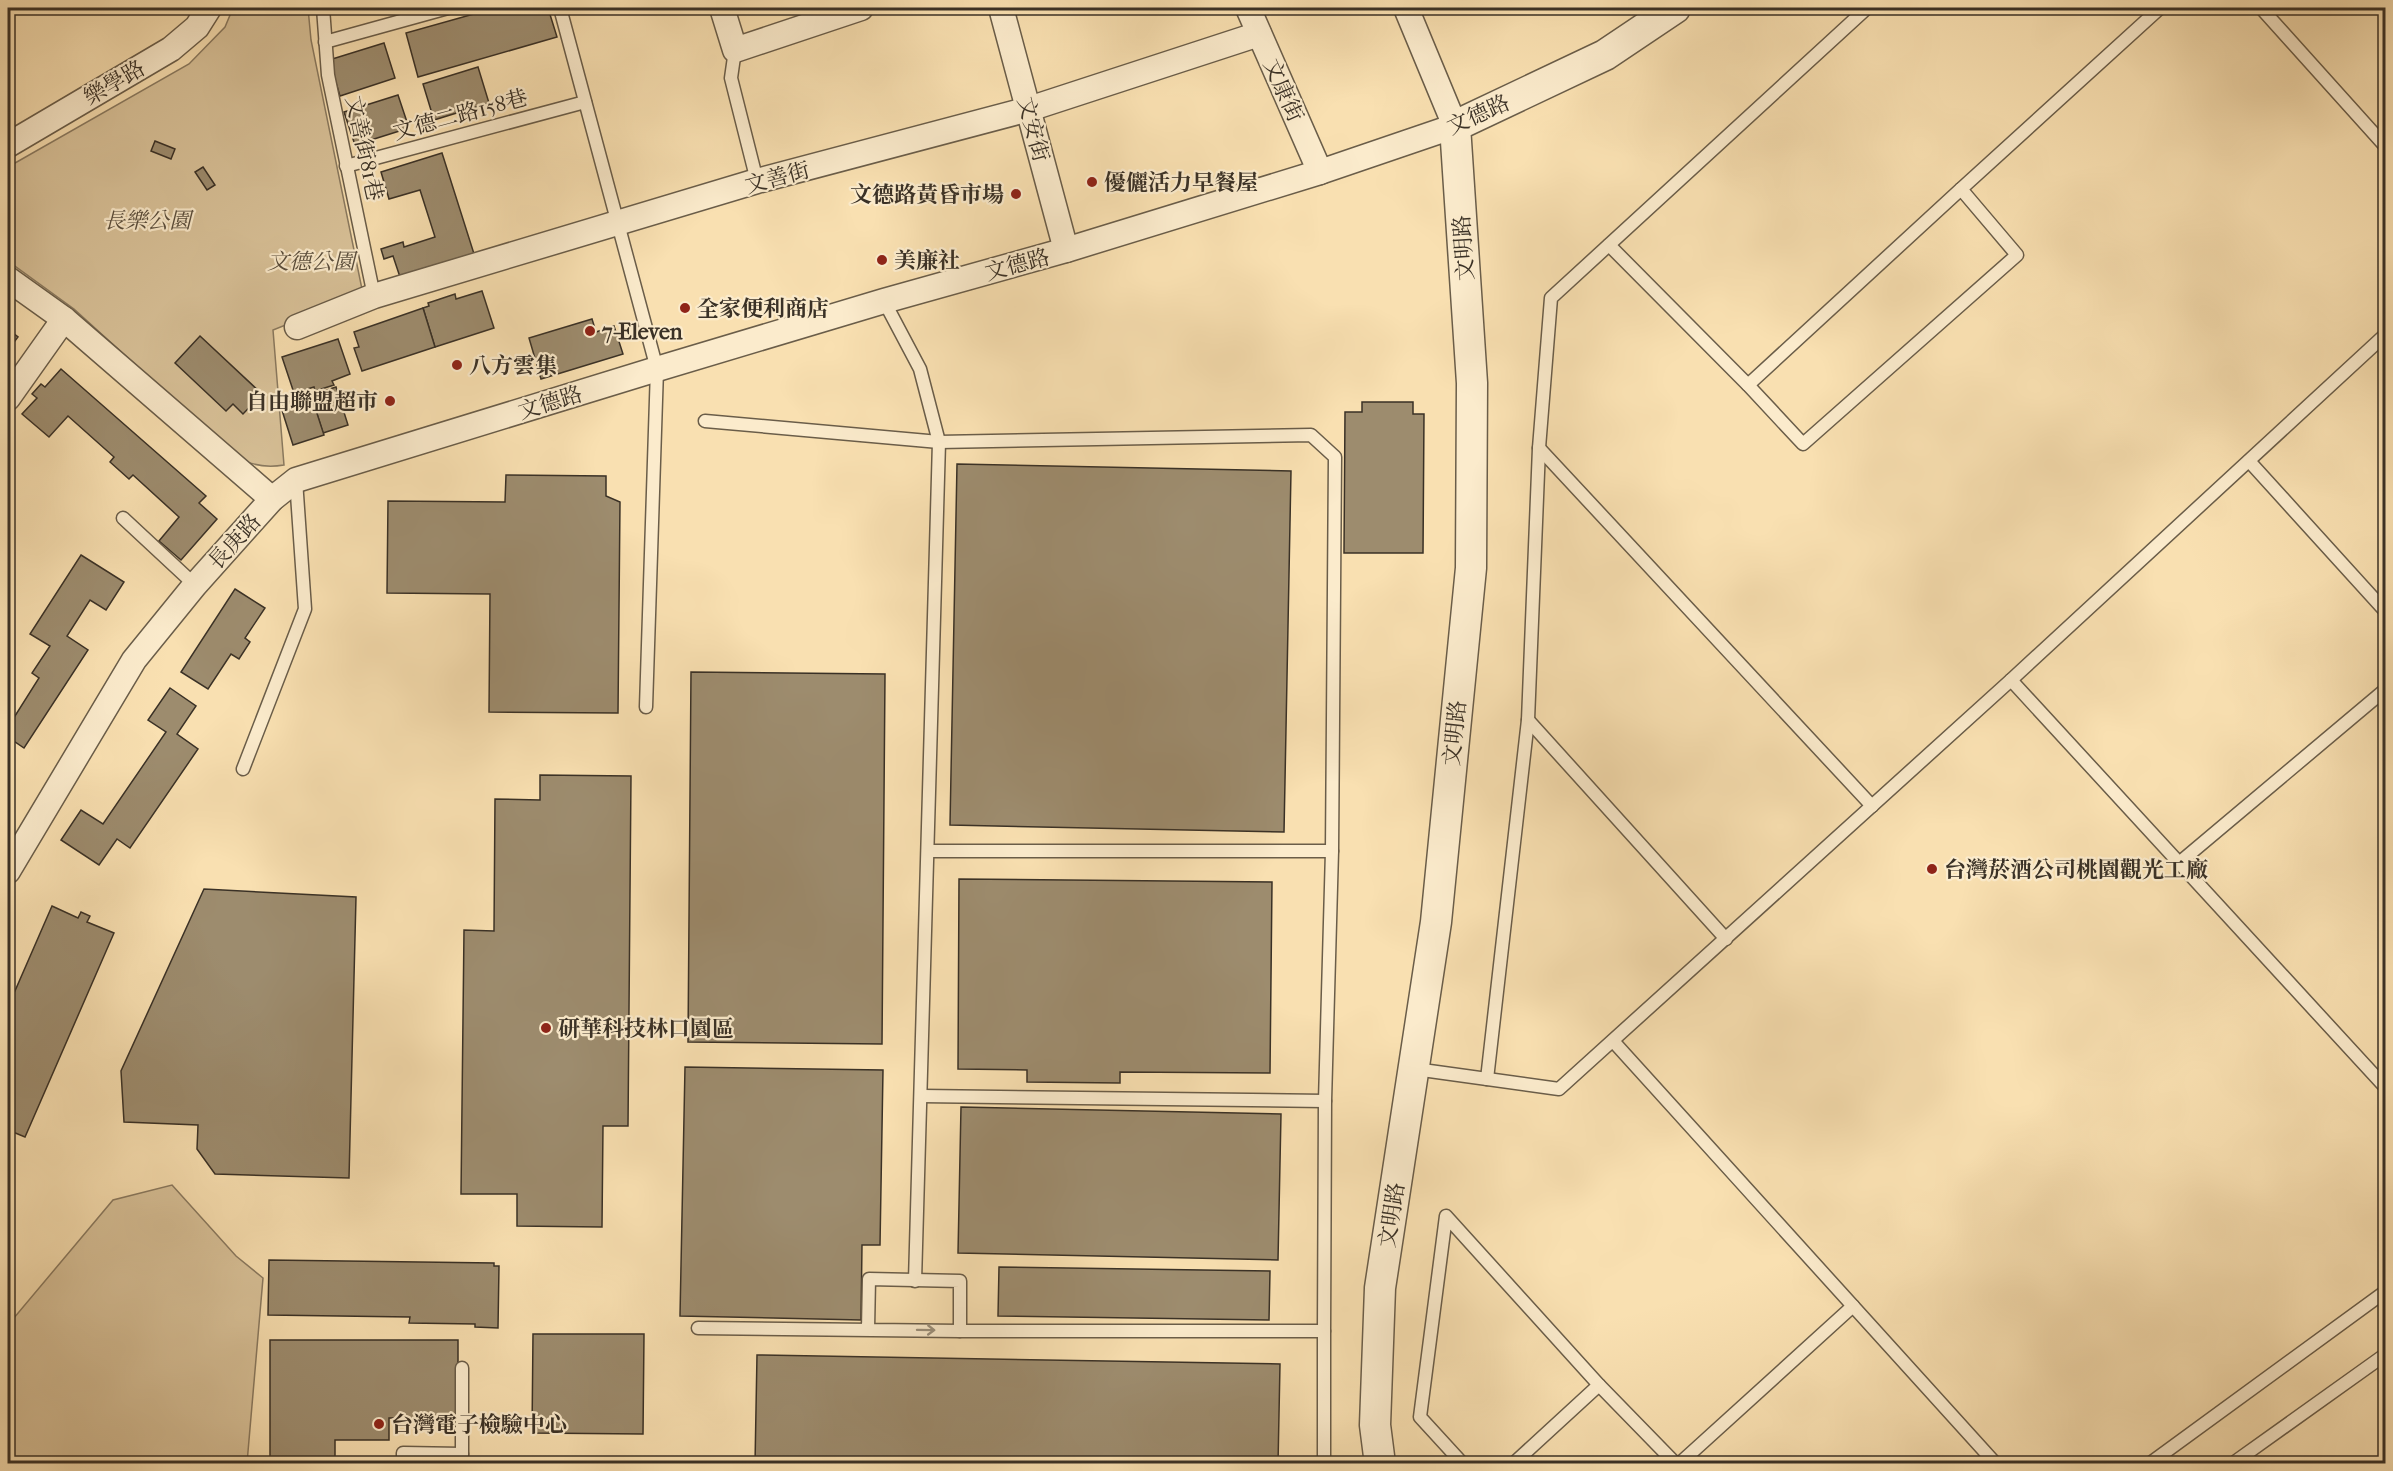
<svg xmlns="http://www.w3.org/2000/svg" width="2393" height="1471" font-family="'IM FELL French Canon','Noto Serif TC',serif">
<rect width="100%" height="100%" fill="#f9e0b1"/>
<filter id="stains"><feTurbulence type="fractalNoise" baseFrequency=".00333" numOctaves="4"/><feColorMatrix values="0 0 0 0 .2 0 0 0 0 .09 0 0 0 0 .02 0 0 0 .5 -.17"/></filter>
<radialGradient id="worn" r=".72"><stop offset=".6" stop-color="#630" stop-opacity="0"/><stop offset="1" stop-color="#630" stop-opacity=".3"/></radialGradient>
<g fill="#d9c299" stroke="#8a7a60" stroke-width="1.5">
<path d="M233,8H308L311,40L363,294L273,330L284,465C266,468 251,466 236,456L74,309L8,261V167L189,64L225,27Z"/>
<path d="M172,1185L236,1256L263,1278L247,1463H8V1325L113,1200Z"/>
</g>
<g fill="#9d8c6e" stroke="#3a3126" stroke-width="1.5">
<path d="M342,8H366L344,14Z"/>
<path d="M495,8H548L557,37L418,77L406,33Z"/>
<path d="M384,43L395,78L340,96L329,60Z"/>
<path d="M478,67L489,103L434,120L423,84Z"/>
<path d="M398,95L409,128L355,145L344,112Z"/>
<path d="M155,141L175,149L171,159L151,151Z"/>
<path d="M442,153L475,257L401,280L393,256L384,259L381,249L403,242L404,247L435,237L420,190L389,199L381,172Z"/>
<path d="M203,167L215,185L207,190L195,172Z"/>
<path d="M482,291L494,328L435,347L423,308L429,306L428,303L455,294L456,299Z"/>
<path d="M423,308L435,347L362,371L354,348L359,347L354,332Z"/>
<path d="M592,319L596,332L614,326L623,354L541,379L529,338Z"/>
<path d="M8,329L18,337L8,350Z"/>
<path d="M200,336L262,394L243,414L233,404L226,411L175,363Z"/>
<path d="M338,339L350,374L332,381L334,385L315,391L314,387L294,393L282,357Z"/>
<path d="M61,369L206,496L199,503L217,519L181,560L159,541L179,517L133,475L129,479L110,462L114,457L68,416L49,437L22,414L37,398L32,394L41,384L45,387Z"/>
<path d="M336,387L348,425L323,433L311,395Z"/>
<path d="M311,395L324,435L293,445L280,404Z"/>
<path d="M1362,402H1413V414H1424L1423,553H1344L1345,412H1362Z"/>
<path d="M957,464L1291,471L1284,832L950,825Z"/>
<path d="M506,475L606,476V496L620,502L618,713L489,712L490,594L387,593L388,501L505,502Z"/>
<path d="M81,555L124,582L106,610L90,600L67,636L88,650L24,748L8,737V727L39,678L32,673L50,646L30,634Z"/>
<path d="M235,589L265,608L245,638L250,642L239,659L231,654L208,689L181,672Z"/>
<path d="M691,672L885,674L882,1044L688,1042Z"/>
<path d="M170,688L196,706L177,734L198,749L130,848L117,839L99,865L61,840L81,810L103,824L166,732L148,720Z"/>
<path d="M540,775L631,776L628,1126H603L602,1227L517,1226V1194H461L464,930L494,931L495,799L540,800Z"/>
<path d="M959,879L1272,882L1270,1073L1120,1072V1083L1027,1082V1070L958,1069Z"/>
<path d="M204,889L356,897L349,1178L215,1174L197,1149L198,1125L124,1122L121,1071Z"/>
<path d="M52,906L78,918L81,912L90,916L87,922L114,933L25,1137L8,1130V1007Z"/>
<path d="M685,1067L883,1070L880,1245H862L861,1320L680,1316Z"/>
<path d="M961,1107L1281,1114L1278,1260L958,1253Z"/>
<path d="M269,1260L494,1263V1266H499L498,1328L475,1327V1324L409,1323L410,1317L268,1315Z"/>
<path d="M999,1267L1270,1271L1269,1320L998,1316Z"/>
<path d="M533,1334H644L643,1434L532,1433Z"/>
<path d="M270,1340H458V1418H389V1440H335V1464H270Z"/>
<path d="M757,1355L1280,1364L1278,1464H755Z"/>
</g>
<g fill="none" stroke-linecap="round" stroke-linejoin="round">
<defs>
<g id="service">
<path d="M323,8L328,75L374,296"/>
<path d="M560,8L657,369L646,707"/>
<path d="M2261,8L2386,147"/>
<path d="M325,42L448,8"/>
<path d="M735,50L731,78L757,181"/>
<path d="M346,166L585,102"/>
<path d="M1609,245L1748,385L1803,444L2017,255L1961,189L2160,8"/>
<path d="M884,301L920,369L939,442L915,1281"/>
<path d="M1748,385L1961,189"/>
<path d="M705,421L939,442L1311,435L1335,457L1332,851L1325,1101L1324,1331"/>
<path d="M1539,448L1872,806"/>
<path d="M2249,461L2386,612"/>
<path d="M123,518L195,585"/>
<path d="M2011,680L2386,1088"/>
<path d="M1528,720L1726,939"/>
<path d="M243,769L305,609L296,480"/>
<path d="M928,851H1332"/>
<path d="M2179,863L2386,689"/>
<path d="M1613,1041L1996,1464"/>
<path d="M1415,1069L1559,1089L2011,680L2386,334"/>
<path d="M1487,1079L1528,720L1539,448L1551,298L1867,8"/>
<path d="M922,1096L1325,1101"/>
<path d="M698,1328L960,1331V1281L869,1279L868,1329"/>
<path d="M960,1331H1324V1464"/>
<path d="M462,1454V1368"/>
<path d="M403,1464V1453L462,1454L461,1464"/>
<path d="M1463,1464L1420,1417L1446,1216L1599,1385L1676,1464"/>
<path d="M1513,1464L1599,1385"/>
<path d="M1679,1464L1853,1306"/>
<path d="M2149,1464L2386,1291"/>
<path d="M2232,1464L2386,1354"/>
</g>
<g id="minor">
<path d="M722,8L735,50L861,8"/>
<path d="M1001,8L1066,250"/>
<path d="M1248,8L1320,172"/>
<path d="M8,145L171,49L197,27L209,8"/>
<path d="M8,279L64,319L272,499"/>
<path d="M297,327L374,296L757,181L1029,109L1259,34"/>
<path d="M8,398L64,319"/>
<path d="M8,871L134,660L195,585L272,499L296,480L657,369L884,301L1066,250L1320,172L1455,126L1406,8"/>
</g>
<path id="tertiary" d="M1380,1464L1375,1425L1380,1288L1436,922L1471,568L1472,383L1455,126L1605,55L1675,8"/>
</defs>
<use href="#service" stroke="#6a5d49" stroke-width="15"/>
<use href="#minor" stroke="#6a5d49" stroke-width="27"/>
<use href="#tertiary" stroke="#6a5d49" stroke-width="33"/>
<use href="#service" stroke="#fbebcc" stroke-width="12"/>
<use href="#minor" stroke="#fbebcc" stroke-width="24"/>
<use href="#tertiary" stroke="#fbebcc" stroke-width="30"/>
</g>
<defs><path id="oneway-shaft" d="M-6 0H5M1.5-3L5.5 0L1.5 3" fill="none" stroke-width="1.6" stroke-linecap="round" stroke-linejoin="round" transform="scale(1.5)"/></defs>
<use stroke="#9a8e79" href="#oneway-shaft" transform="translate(926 1330) rotate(1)"/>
<g fill="#8f2418" stroke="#fbebcc" stroke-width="2">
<circle cx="1092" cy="182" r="6"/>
<circle cx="1016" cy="194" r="6"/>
<circle cx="882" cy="260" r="6"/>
<circle cx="685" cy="308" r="6"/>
<circle cx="590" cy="331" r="6"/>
<circle cx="457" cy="365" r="6"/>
<circle cx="390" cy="401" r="6"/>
<circle cx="1932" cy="869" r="6"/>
<circle cx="546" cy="1028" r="6"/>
<circle cx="379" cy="1424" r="6"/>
</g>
<g text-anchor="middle" stroke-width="4.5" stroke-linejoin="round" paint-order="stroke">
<g font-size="22" fill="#3a3126" stroke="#fbebcc">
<text transform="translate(114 82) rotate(-30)" y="8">樂學路</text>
<text transform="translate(1284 90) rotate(66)" y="8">文康街</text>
<text transform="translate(460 114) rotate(-15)" y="8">文德二路158巷</text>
<text transform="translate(1478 114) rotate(-24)" y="8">文德路</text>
<text transform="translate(1034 129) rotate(75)" y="8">文安街</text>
<text transform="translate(365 148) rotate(78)" y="8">文善街81巷</text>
<text transform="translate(777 177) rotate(-15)" y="8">文善街</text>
<text transform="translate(1463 248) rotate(-94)" y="8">文明路</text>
<text transform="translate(1017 264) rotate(-15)" y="8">文德路</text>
<text transform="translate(550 402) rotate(-17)" y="8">文德路</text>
<text transform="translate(234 541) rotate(-48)" y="8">長庚路</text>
<text transform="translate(1454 733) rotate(-84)" y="8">文明路</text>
<text transform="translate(1391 1215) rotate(-81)" y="8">文明路</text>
</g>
<g font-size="22" font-weight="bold" fill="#3a3126" stroke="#fbebcc" text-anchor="start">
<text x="1104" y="190">優儷活力早餐屋</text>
<text x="1004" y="202" text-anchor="end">文德路黃昏市場</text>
<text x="894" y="268">美廉社</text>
<text x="697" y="316">全家便利商店</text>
<text x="602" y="339">7-Eleven</text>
<text x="469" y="373">八方雲集</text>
<text x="378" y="409" text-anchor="end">自由聯盟超市</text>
<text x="1944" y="877">台灣菸酒公司桃園觀光工廠</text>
<text x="558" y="1036">研華科技林口園區</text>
<text x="391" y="1432">台灣電子檢驗中心</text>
</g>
<g font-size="22" font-style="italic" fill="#5a4e3d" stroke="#fbebcc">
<text x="147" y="228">長樂公園</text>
<text x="311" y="269">文德公園</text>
</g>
</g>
<rect width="2393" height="1471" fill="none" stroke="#f9e0b1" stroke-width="30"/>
<rect x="9" y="9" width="2375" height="1453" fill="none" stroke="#3a3126" stroke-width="3"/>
<rect x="15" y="15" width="2363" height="1441" fill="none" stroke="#3a3126" stroke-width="1.5"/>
<rect width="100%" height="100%" filter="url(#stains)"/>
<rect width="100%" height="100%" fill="url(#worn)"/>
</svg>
